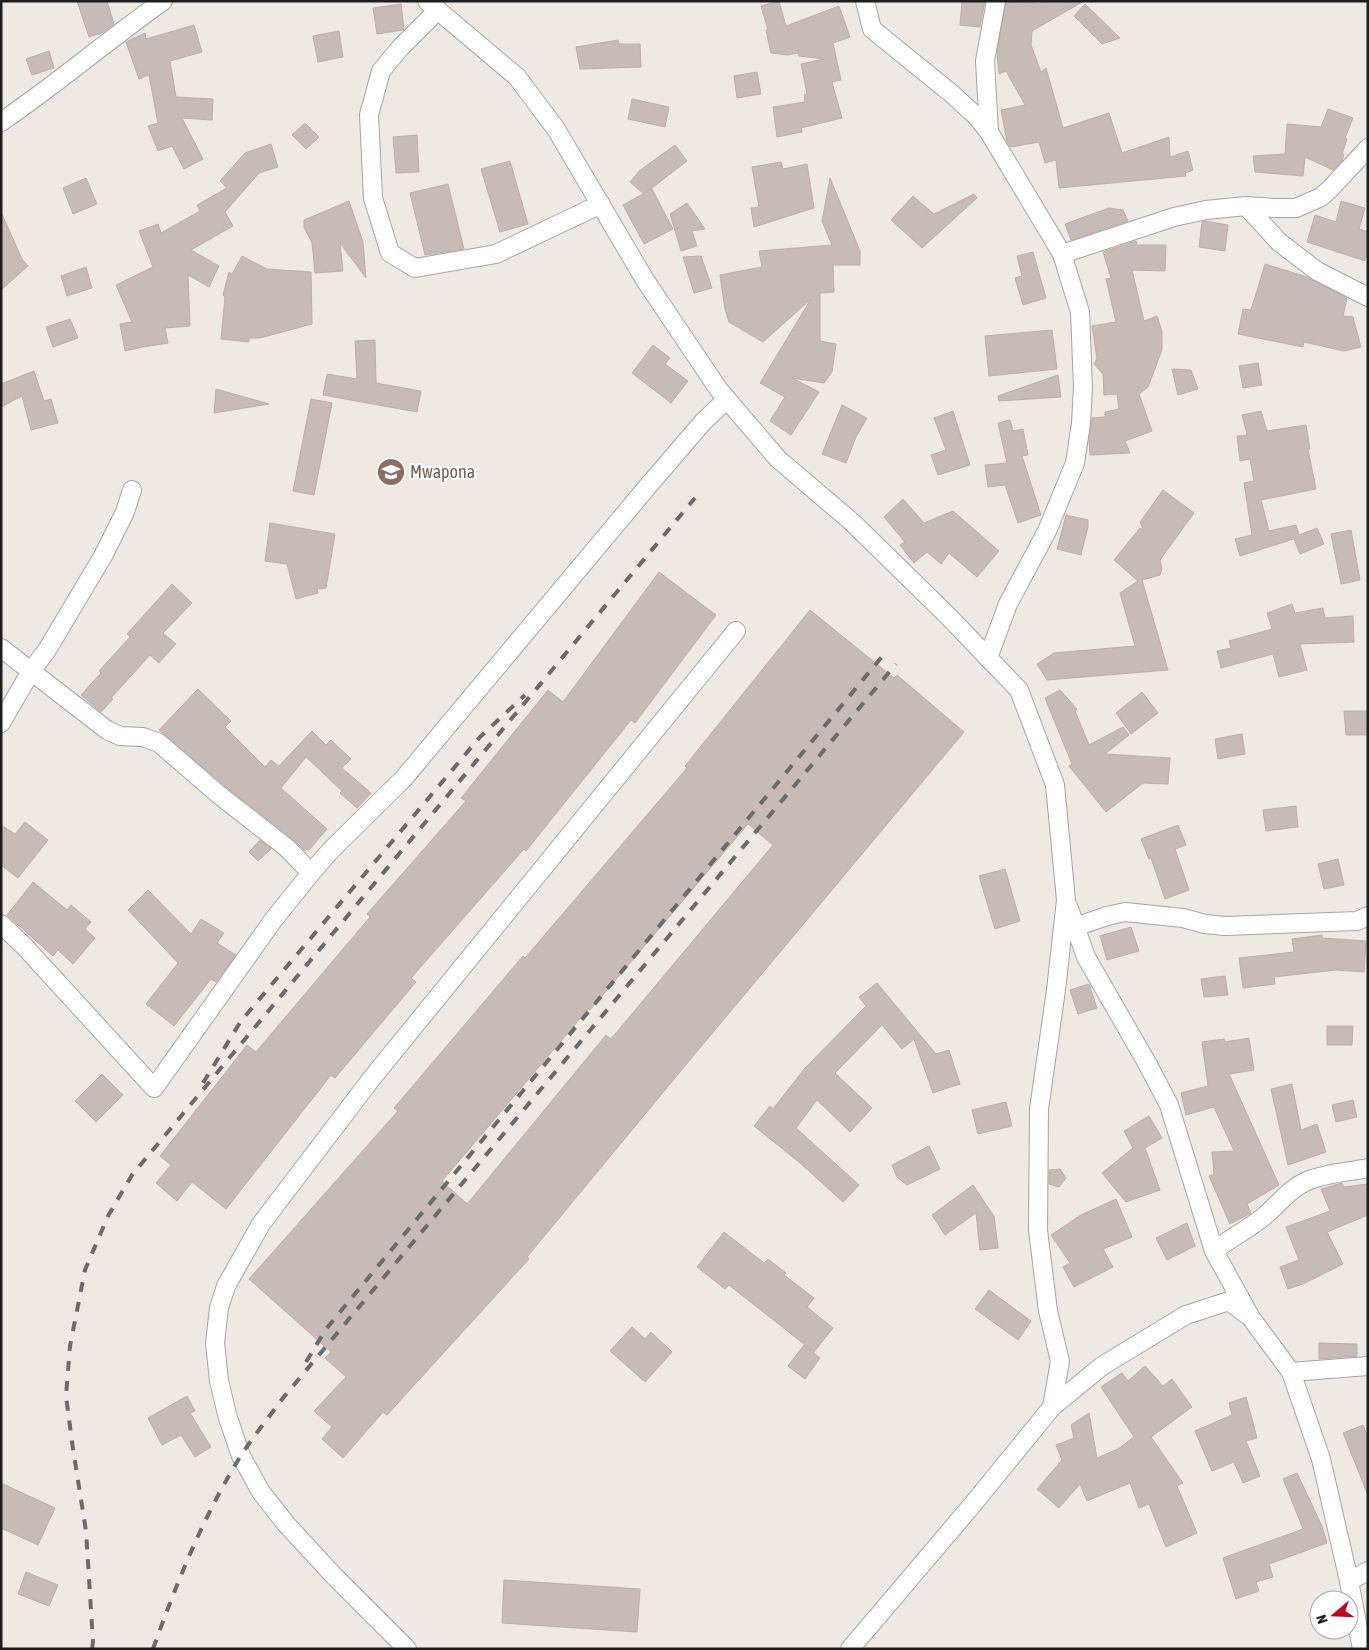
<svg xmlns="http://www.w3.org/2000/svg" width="1369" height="1650" font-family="'Asap Condensed',sans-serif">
<rect width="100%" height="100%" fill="#efe9e3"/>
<g fill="#c6bbb6" stroke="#c0ada5" fill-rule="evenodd">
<path d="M77,1H107L114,24L104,32L89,37Z"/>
<path d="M779,1L786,26L839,6L850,37L833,43L841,80L832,82L842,118L801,128L802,132L777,137L773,107L805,102L804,95L807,94L801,64L824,59L799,56L798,53L788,55L771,53L766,30H768L761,6Z"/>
<path d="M962,1H985L980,27L960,25Z"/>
<path d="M1006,1L1040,3L1044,1H1084L1032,31L1031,45L1041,72L1046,68L1063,128L1109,113L1122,153L1169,137L1170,157L1188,151L1193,170L1185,173L1186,176L1059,188L1056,160L1045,163L1039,142L1011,147L1007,142L1001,110L1025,105L1006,71L999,74L997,52Z"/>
<path d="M401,4L404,29L403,30L377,34L373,8Z"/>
<path d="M1085,4L1120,38L1102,44L1074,16Z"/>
<path d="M194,25L202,52L170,61L176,97L213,99L212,120L182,118L203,159L184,169L172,146L158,151L148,126L158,123L149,75L139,79L126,42L145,33L146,39Z"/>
<path d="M339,31L343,57L318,62L313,36Z"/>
<path d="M618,40L619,44H640L641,67L580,69L576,47Z"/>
<path d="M49,51L54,68L32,75L26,59Z"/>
<path d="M757,72L761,94L737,98L734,76Z"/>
<path d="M632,99L669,107L665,127L628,119Z"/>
<path d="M1328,109L1353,118L1345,138L1347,139L1342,154H1344L1342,161L1333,170L1305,157L1303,176L1255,172L1253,156L1285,154L1287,124L1321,127Z"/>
<path d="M305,123L319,137L306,149L292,135Z"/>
<path d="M417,135L419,172L396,173L393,137Z"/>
<path d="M271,144L278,167L259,173L225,212L233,226L191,250L219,266L209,287L188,275L190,326L165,328L168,343L143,347L125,351L120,324L132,322L116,285L153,267L139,231L158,224L161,233L200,211L197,205L227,188L220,181L245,153Z"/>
<path d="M675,145L687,161L644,194L630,182L639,171Z"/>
<path d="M510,161L528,224L500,232L481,169Z"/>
<path d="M781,162L783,169L807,164L814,208L754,227L751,208L759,207L752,167Z"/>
<path d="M86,178L97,204L73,214L63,188Z"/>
<path d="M830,178L860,251V265H833L834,292L820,293V341L836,344L832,372L824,383L792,378L819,392L791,435L770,421L785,397L760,383L811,299L763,342L729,322L725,309L720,275L762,267L759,251L832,245L822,221Z"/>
<path d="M448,184L464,249L425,255L410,193Z"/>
<path d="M652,189L673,229L644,244L623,205Z"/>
<path d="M974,194L977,198L922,248L891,220L913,196L934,214Z"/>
<path d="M349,201L363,242L366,278L340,243L343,271L315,273L312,243L304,227V220Z"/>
<path d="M1341,201L1365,208L1359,229L1368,232V251L1365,261L1307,242L1315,215L1336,222Z"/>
<path d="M687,203L705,229L692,231L697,246L681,251L670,214Z"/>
<path d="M1109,208L1123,210L1128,221L1071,240L1065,224Z"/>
<path d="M1,212L22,259L28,266L1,290Z"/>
<path d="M1205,221L1228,225L1225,251L1199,247L1202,222Z"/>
<path d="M1136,241L1137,245H1166L1165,271L1132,270L1144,321L1157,316L1162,331V350L1148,387L1139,394L1152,431L1125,441L1130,453L1090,455L1089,440L1092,418L1105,417V412L1119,409L1117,394L1104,395L1103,374L1094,364L1097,358L1092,326L1116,322L1106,279L1111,278L1103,252Z"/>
<path d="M1033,252L1046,298L1023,305L1015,278L1022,276L1017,256Z"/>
<path d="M242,256L267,269L311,272L312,324L260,338H249V342L221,339L225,297L223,295L229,272L232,274Z"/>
<path d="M701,256L712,288L694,293L683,257Z"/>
<path d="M1265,264L1307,277L1347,298L1343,316L1353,317L1361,347L1344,351L1304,342L1303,347L1238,334L1243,309L1251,310Z"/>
<path d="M86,267L92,288L67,296L61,276Z"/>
<path d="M70,319L78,338L53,347L46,327Z"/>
<path d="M1052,330L1057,369L989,376L985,336Z"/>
<path d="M375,340L376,383L421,391L417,412L323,395L327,374L357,379L355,341Z"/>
<path d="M653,345L670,358L665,364L688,381L671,403L632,373Z"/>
<path d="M1258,363L1262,385L1243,388L1239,366Z"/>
<path d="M1172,369L1191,370L1198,389L1178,395Z"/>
<path d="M34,371L44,401L51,399L58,423L31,430L22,396L1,407V384Z"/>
<path d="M1058,375L1061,397L999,401L998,396Z"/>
<path d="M216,389L269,404L214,413Z"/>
<path d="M311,399L332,403L314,495L293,491Z"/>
<path d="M842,405L867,418L856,437L846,463L822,454Z"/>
<path d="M953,411L970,465L938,475L931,455L946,450L934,418Z"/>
<path d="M1261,411L1267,431L1306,425L1310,449H1308L1316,489L1261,500L1269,531L1296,525L1299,535L1317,528L1324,544L1300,554L1294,539L1240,556L1235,539L1252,535L1244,483L1254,481L1250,459L1240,461L1237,436L1247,435L1242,415Z"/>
<path d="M1010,420L1013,431L1023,429L1028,455L1022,456L1041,515L1018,523L1005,485L988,487L985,465L1007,463L998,423Z"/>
<path d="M1163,490L1194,513L1160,560L1162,569L1160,575L1142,580L1168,670L1047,680L1037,664L1054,653L1135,646L1120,593L1138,581L1114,560L1140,528L1143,530L1140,522Z"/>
<path d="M903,499L924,523L953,511L999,551L977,577L949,553L941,564L927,552L914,563L900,545L905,542L884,517Z"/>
<path d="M1066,515L1088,520V527L1081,555L1057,549Z"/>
<path d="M270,523L335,534L326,588L317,589L318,593L296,599L287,564L265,561Z"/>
<path d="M1351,530L1360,580L1341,584L1331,534Z"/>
<path d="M659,572L716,615L635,723L631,720L526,851L524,849L411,978L416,982L335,1078L331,1075L226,1209L192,1182L177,1201L156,1183L171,1165L160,1156L247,1045L256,1052L370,917L367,914L466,801L461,798L548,690L563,702Z"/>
<path d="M172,584L192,603L163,633L176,644L159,663L150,655L111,698L113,699L101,712L81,695L101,673L99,671L130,637L127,634Z"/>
<path d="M1292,604L1295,613L1323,608L1325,618L1353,616L1354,642L1300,644L1307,670L1279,677L1273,654L1221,668L1217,651L1231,648L1229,641L1272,629L1267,613Z"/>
<path d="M810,610L894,678L897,675L964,732L684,1067L527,1257L529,1259L387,1415L383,1412L343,1458L322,1439L332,1427L314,1411L346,1377L325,1358L331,1352L249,1279L398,1111L394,1108L523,956L525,958L687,768L685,766ZM748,824L773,845L611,1039L606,1035L468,1203H466L442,1181L589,1008L590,1010Z"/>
<path d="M198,689L231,721L225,727L265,767L271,760L279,766L312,731L326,745L331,740L351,759L342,768L371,793L357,808L340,793L342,791L306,757L281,788L327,829L309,850L307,849L305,851L294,840L225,786L159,730Z"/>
<path d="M1060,690L1077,709L1075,711L1089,745L1123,727L1129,735L1105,754L1170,758L1168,784L1143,783L1106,812L1069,766L1072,764L1045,698Z"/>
<path d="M1142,692L1158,713L1131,734L1116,713Z"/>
<path d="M1344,711H1367V735H1346Z"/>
<path d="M1242,734L1245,754L1218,759L1215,739Z"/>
<path d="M1296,806L1298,827L1266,831L1263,810Z"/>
<path d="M25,822L48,840L18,878L1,865V825L15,834Z"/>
<path d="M1178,825L1186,845L1175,849L1189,890L1165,899L1151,858L1149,859L1141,839Z"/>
<path d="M260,840L271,849L258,861L249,852Z"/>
<path d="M1338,859L1344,885L1324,889L1318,864Z"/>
<path d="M1005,869L1020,921L995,929L979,876Z"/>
<path d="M33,882L67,910L71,905L91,922L85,929L95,938L73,964L58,950L53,956L7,915Z"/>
<path d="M148,890L191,934L201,919L224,933L217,943L236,955L216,982L211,979L174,1026L146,1004L178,963L128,910Z"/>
<path d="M1131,927L1139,951L1107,960L1100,936Z"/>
<path d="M1322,935V938L1366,941L1364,972L1336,970L1274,977L1275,984L1243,988L1239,958L1294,952L1292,939Z"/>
<path d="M1225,976L1228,995L1204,997L1201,979Z"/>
<path d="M877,983L936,1054L949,1050L960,1084L933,1093L914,1039L902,1049L882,1025L835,1073L872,1108L850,1132L817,1100L796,1128L859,1185L843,1202L800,1163L754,1126L770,1106L773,1109L805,1068L866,1006L859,997Z"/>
<path d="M1089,984L1097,1008L1078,1014L1070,990Z"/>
<path d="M1327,1026H1353L1352,1045H1327Z"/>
<path d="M1249,1038L1254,1070L1229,1074L1279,1185L1247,1204L1251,1213L1230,1224L1209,1176L1214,1174L1212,1152L1234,1151L1214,1107L1186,1115L1181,1093L1208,1086L1202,1042L1224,1039L1225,1042Z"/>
<path d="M102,1074L123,1095L96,1122L75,1101Z"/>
<path d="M1292,1084L1301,1130L1317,1124L1326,1152L1288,1165L1271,1089Z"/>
<path d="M1353,1100L1357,1117L1336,1122L1332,1105Z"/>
<path d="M1006,1102L1012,1126L978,1134L972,1110Z"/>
<path d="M1149,1116L1162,1138L1145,1148L1160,1190L1126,1202L1102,1173L1133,1148L1124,1131Z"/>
<path d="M929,1146L940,1169L907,1185L897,1177L892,1165Z"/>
<path d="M1060,1169L1066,1178L1059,1187L1049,1184V1170Z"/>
<path d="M1342,1183L1344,1187L1368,1184V1215L1327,1232L1343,1264L1303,1284L1288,1289L1280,1267L1299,1260L1286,1227L1330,1211L1321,1189Z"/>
<path d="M973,1185L994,1216L998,1248L980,1250L976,1213L945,1235L932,1215Z"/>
<path d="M1116,1199L1132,1237L1103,1249L1113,1267L1074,1287L1063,1267L1070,1263L1051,1235L1081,1215Z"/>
<path d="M1187,1223L1195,1246L1167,1260L1156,1238Z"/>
<path d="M724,1232L764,1263L768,1259L786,1273L784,1275L814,1298L807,1307L833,1328L814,1352L729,1285L725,1289L697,1267Z"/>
<path d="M989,1290L1031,1321L1018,1340L975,1309Z"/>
<path d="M632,1327L645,1339L651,1332L672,1352L645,1382L610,1351Z"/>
<path d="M1319,1343L1357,1344V1356L1319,1359Z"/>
<path d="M804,1345L820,1358L805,1379L788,1366Z"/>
<path d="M1145,1366L1163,1386L1172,1379L1192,1407L1151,1437L1183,1483L1177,1486L1197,1533L1166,1547L1149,1504L1139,1508L1130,1483L1087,1501L1080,1484L1059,1508L1037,1489L1062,1460L1056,1445L1074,1438L1071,1425L1089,1413L1097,1458L1118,1449L1134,1437L1101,1387L1122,1373L1128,1381Z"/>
<path d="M187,1396L195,1411L190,1413L211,1447L195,1457L181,1435L162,1445L148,1418Z"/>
<path d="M1246,1397L1257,1438L1246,1441L1260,1476L1243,1483L1234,1462L1212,1471L1195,1431L1232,1415L1229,1403Z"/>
<path d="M1363,1425L1368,1437L1367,1493L1343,1433Z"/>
<path d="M1297,1473L1322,1526L1327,1543L1269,1564L1273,1577L1256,1582L1259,1591L1236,1599L1223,1558L1303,1529L1283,1479Z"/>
<path d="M1,1483L55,1508L38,1545L1,1528Z"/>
<path d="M26,1572L58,1585L49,1606L18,1594Z"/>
<path d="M504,1580L640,1589L637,1632L502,1623Z"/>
</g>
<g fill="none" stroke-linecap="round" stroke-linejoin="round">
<defs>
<g id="street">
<path d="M427,1L517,77L556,129L645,280L719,390L778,459L852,522L949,617L1019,690L1055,785L1066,900L1056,990L1039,1109L1038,1230L1048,1311L1060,1361L1052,1407L973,1504L850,1649"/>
<path d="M865,1L872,29L952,94L977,117L989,132L1062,254L1080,312L1083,387L1081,423L1075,463L1047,531L1008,604L988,658"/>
<path d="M438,10L400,48L381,71L369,115L373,198L390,253L415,268L496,254L601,204"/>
<path d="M1,122C57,84 108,40 163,1"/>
<path d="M989,132L985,61L996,1"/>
<path d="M1246,206L1279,242L1317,271L1368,297"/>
<path d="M1062,254L1174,217L1206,210L1246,206L1275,208H1296L1321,197L1330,189L1368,148"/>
<path d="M1,648L107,730L120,736L143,737L159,743L218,794L287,848L311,873"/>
<path d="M1,723L31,671L47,650L103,556L125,512L132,490"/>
<path d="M1068,906L1086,957L1147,1063L1169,1105L1214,1251L1251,1318L1291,1372L1321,1459L1349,1581L1362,1649"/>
<path d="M1,924L24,946L154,1088L274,919L311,873L331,850L404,778L648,486L703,422L727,399"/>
<path d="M1075,927L1107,916L1125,912L1183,918L1205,924L1225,926L1357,921L1368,916"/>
<path d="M1214,1251C1230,1238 1247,1230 1262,1218C1278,1205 1289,1189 1307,1181C1326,1173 1348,1172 1368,1168"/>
<path d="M1291,1372L1368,1366"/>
<path d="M1052,1407L1102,1366L1186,1315L1229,1301L1246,1314"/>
<path d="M1349,1581L1368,1571"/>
<path d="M407,1649L335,1577L286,1524L261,1492L241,1456L228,1418L219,1381L215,1343L219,1308L226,1286L261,1224L372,1078L736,631"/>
</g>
</defs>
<use href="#street" stroke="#a4a4a4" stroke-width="20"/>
<use href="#street" stroke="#fff" stroke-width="18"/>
<g stroke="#6b6b6b" stroke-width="4" stroke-dasharray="10 10" stroke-linecap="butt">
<path d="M203,1083L241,1021L480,737L525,695"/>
<path d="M306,1362L326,1329L885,653"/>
<path d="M92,1649L93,1642L86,1531L73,1449L66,1396L70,1346L85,1270L108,1216L132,1175L695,498"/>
<path d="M153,1649C177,1582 203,1517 240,1457C253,1437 269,1417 283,1398L896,664"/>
</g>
</g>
<defs>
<symbol id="school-disc" viewBox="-11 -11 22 22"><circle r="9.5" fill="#8d6e63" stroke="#fff"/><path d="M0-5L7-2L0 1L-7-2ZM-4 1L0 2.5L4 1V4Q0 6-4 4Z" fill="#fff"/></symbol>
</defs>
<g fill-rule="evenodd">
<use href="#school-disc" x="375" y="456" width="32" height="32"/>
</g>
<g text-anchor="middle" stroke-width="4" stroke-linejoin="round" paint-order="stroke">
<g font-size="18" fill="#785e54" stroke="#fff" text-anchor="start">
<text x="410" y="478">Mwapona</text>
</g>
</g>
<rect width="1369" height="1650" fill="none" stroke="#1d1d1d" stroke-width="5"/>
<g transform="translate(1334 1615) rotate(251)"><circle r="24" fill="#ffffff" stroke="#a5a5a5"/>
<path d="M0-4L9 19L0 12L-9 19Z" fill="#cb001c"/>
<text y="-8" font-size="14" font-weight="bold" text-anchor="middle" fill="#1d1d1d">N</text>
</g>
</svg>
